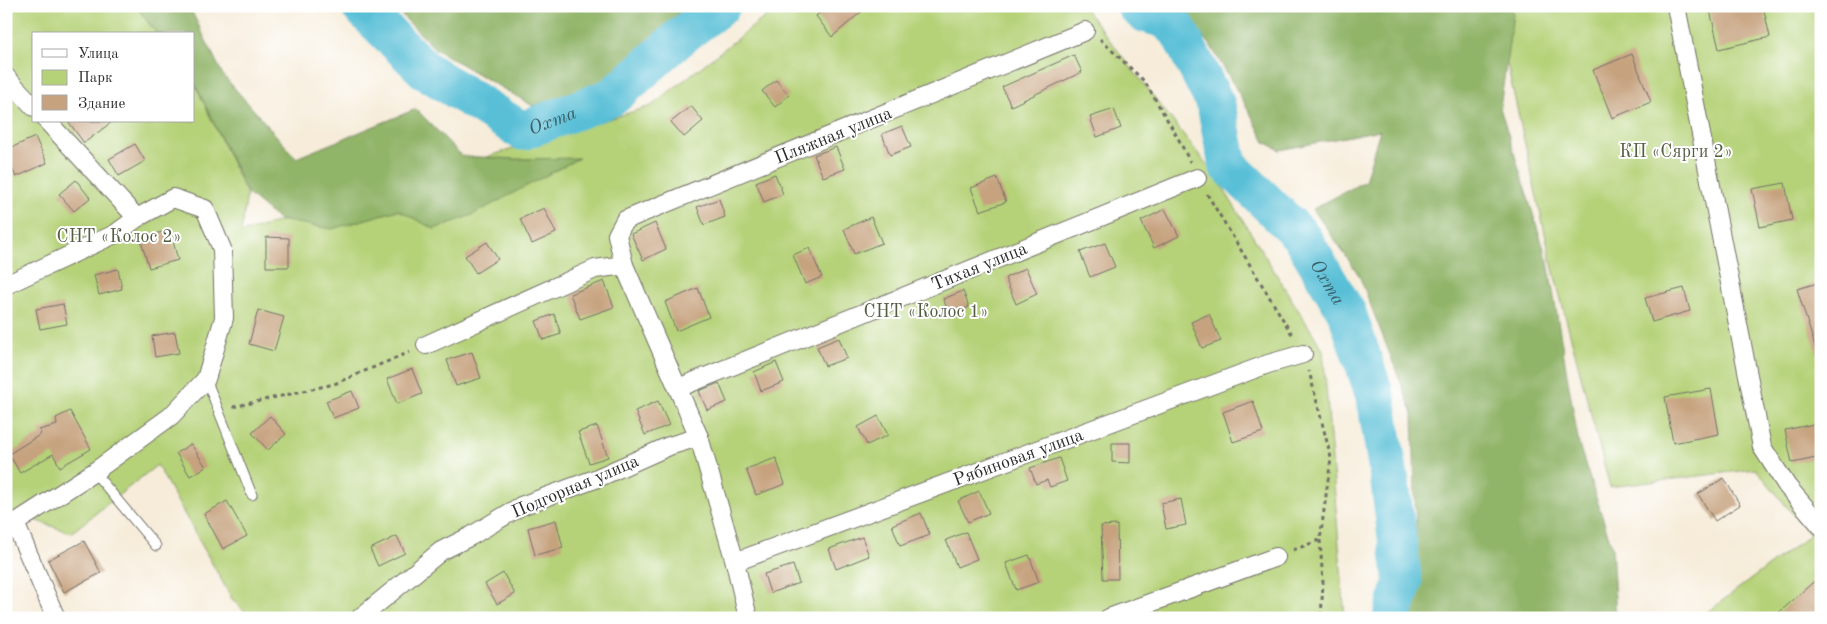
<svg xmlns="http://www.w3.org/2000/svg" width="1827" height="624" font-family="'Old Standard TT',serif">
<rect width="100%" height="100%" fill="#fff"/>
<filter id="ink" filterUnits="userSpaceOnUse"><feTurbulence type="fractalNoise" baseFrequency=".02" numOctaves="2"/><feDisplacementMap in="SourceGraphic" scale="10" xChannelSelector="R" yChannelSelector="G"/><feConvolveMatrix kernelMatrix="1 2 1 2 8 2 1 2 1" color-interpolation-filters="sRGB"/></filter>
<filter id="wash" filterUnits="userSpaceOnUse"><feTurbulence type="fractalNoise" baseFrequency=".0096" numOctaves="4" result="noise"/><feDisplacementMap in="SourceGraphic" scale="20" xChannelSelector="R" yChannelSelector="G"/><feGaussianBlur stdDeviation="1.12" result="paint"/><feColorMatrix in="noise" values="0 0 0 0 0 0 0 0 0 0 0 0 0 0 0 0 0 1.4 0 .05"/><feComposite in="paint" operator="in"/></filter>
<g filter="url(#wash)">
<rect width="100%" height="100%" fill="#f6ecd9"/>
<g fill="#b5d278" stroke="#707e52">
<path d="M6,6H136L157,34H34V121H194V82L247,195L241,233L651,106L779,6H1083L1215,175L1323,350L1345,618H251L232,599L157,465L71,533L6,510Z"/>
<path d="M1494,6H1821V618H1699L1810,535L1756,469L1610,487L1553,269Z"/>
</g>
<g fill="#90b468" stroke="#5e704a">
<path d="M136,6H189L223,75L296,158L416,109L462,156L515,159L579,158L472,215L434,229L398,210L332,229L279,220L248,194L194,82V34H157Z"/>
<path d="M393,6H686L602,85L533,106L435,49Z"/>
<path d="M1174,6H1509L1513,14L1500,108L1548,262L1579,445L1612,547L1616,618H1406L1417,572L1413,414L1359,275L1313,209L1365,181L1380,130L1280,150L1265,142L1248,109L1209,43Z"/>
</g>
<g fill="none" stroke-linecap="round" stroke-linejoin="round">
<g stroke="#59bfd7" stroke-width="39">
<path id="s1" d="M360,6L425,70L522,131L612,97L684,34L721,6"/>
<path id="s2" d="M1136,6L1144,13L1165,19L1178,30L1216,105L1228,165L1301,236L1347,313L1376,399L1390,483L1403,583L1392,618"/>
</g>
</g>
<g id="blocks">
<g fill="#c6a27e">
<path d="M828,6H868L832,37L816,16Z"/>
<path d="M1709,6H1763L1770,37L1719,49Z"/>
<path d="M1632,54L1651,102L1612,118L1593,70Z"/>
<path d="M1074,55L1082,72L1011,106L1002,87Z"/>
<path d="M776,80L789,95L775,107L762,91Z"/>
<path d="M691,106L703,121L684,137L671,122Z"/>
<path d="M1114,109L1121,128L1097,137L1090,117Z"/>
<path d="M68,121H113L84,143Z"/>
<path d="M902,126L911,147L890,155L882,134Z"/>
<path d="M35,137L47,163L16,177L6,156V150Z"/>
<path d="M135,144L145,161L119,176L109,159Z"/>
<path d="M836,147L845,169L823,177L814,155Z"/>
<path d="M775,174L783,194L764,202L756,182Z"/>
<path d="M997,178L1006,202L980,211L971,188Z"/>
<path d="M76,180L90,198L74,211L59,194Z"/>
<path d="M1785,183L1792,220L1760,227L1752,189Z"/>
<path d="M719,199L725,217L704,225L697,207Z"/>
<path d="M544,208L556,233L532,244L520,219Z"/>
<path d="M1165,209L1179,236L1154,248L1141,221Z"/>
<path d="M871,217L882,243L854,254L844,229Z"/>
<path d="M655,223L666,249L643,260L631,234Z"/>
<path d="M170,230L178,260L149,268L140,238Z"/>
<path d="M266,237L289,238V267H266Z"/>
<path d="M487,242L498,259L476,273L465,256Z"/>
<path d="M1105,243L1115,267L1090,277L1080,252Z"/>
<path d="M809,248L822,277L805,284L793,255Z"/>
<path d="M1026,268L1037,294L1016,304L1005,278Z"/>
<path d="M118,269L122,289L99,295L94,275Z"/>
<path d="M604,281L614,307L580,319L570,294Z"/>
<path d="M1821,282V353H1817L1797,289Z"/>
<path d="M698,288L709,317L676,331L665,302Z"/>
<path d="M1684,288L1690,311L1652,322L1645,298Z"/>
<path d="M963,291L969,307L950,315L943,299Z"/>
<path d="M63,304L67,324L40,329L36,309Z"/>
<path d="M258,310L284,317L274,351L249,344Z"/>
<path d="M554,314L561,334L543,340L536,321Z"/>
<path d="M1209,314L1221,341L1202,348L1191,322Z"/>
<path d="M175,332L179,353L155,357L152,336Z"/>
<path d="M839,338L847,358L825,366L817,347Z"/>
<path d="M472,352L481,378L456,386L447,360Z"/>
<path d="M776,362L784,382L761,391L754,372Z"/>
<path d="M412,369L422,394L397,404L387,379Z"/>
<path d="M719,383L727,402L707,410L699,391Z"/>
<path d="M1711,389L1719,434L1673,443L1665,397Z"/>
<path d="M352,391L359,408L333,418L326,401Z"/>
<path d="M658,401L669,425L645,435L635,411Z"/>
<path d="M1253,401L1263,432L1233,442L1223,412Z"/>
<path d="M70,411L91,449L60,467L53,454L20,473L9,454L41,434L39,430L57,425L56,418Z"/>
<path d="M270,416L286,434L268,450L252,433Z"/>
<path d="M878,416L888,435L867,445L858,427Z"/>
<path d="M1814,424L1821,457L1792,463L1785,430Z"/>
<path d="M597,426L608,457L589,463L578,432Z"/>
<path d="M1112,443H1130V463L1112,462Z"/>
<path d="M191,444L206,467L190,476L176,453Z"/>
<path d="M776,458L785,484L756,495L746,469Z"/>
<path d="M1059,458L1067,481L1050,487L1047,480L1036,484L1030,468Z"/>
<path d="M1724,478L1740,505L1715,521L1698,494Z"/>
<path d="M979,491L989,513L968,522L958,501Z"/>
<path d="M1181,499L1186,525L1166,529L1161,503Z"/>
<path d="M227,501L247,536L223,549L204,514Z"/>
<path d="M921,513L930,535L900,546L892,525Z"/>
<path d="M556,520L563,548L535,555L528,528Z"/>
<path d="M1117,525L1118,579H1103L1101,526Z"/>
<path d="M966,532L977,559L957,567L946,540Z"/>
<path d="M397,536L405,553L378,566L370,549Z"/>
<path d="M862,537L869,556L836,569L829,549Z"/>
<path d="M84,541L101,573L64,592L48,560Z"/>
<path d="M1029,555L1039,582L1016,590L1006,563Z"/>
<path d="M793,565L799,583L770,593L764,574Z"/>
<path d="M503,573L515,594L497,604L485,584Z"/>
<path d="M1821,575V618H1773Z"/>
</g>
</g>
</g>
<g filter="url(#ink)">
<use href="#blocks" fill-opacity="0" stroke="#726f68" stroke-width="1"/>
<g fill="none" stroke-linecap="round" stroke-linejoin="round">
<defs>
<g id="service">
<path d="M206,379L252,495"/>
<path d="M94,472L156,546"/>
</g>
<g id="minor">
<path d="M1676,6L1762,447L1787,486L1821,526"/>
<path d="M6,77L34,107"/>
<path d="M47,121L137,218"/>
<path d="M6,285L115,234L137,218L173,198L205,209L222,249L224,318L206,379L171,416L94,472L15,523L56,618"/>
<path d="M426,345L595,269L624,265"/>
<path d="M678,388L1197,178"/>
<path d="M735,562L1268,364L1303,354"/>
<path d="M360,618L441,551L471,536L521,506L595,479L669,446L699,437"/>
<path d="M748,618L735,562L699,437L624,265L617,235L625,220L1085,31"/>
<path d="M1109,618L1276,557"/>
</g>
</defs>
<use href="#service" stroke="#726f68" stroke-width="11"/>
<use href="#minor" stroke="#726f68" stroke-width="20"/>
<g stroke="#726f68" stroke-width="3" stroke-dasharray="4 4" stroke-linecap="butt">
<path d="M1100,39L1145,82L1178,138L1190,162"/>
<path d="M1207,194L1293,336"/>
<path d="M233,407L334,384L410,352"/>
<path d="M1320,540L1323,583L1321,618"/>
<path d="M1293,550L1320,540L1331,458L1309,371"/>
</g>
<use href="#service" stroke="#fff" stroke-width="9"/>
<use href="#minor" stroke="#fff" stroke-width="18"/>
</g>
</g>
<g text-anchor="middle" stroke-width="4" stroke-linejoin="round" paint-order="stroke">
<g font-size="18" fill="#2b2b2b" stroke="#fff">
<text transform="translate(833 135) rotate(-22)" y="6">Пляжная улица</text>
<text transform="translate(979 266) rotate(-22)" y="6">Тихая улица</text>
<text transform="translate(1018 457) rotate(-20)" y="6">Рябиновая улица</text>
<text transform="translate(575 486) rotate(-23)" y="6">Подгорная улица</text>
</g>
<g font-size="18" fill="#545d42" stroke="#fff">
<text x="1676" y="157">КП «Сярги 2»</text>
<text x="119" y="242">СНТ «Колос 2»</text>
<text x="926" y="317">СНТ «Колос 1»</text>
</g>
<g font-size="19" font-style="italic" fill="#3b5f67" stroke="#fff">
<text dy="7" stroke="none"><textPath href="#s1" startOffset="238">Охта</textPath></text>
<text dy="7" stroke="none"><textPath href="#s2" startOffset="350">Охта</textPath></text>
</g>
</g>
<rect width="1827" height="624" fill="none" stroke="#fff" stroke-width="25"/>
<rect x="32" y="32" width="162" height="90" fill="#ffffff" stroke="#aaaaaa"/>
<rect x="42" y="49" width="25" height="8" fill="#ffffff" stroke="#aaaaaa"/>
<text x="78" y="58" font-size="15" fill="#2b2b2b">Улица</text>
<rect x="42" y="70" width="25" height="15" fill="#b5d278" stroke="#aaaaaa"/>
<text x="78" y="82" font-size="15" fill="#2b2b2b">Парк</text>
<rect x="42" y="95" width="25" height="15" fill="#c6a27e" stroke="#aaaaaa"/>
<text x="78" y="108" font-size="15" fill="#2b2b2b">Здание</text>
</svg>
